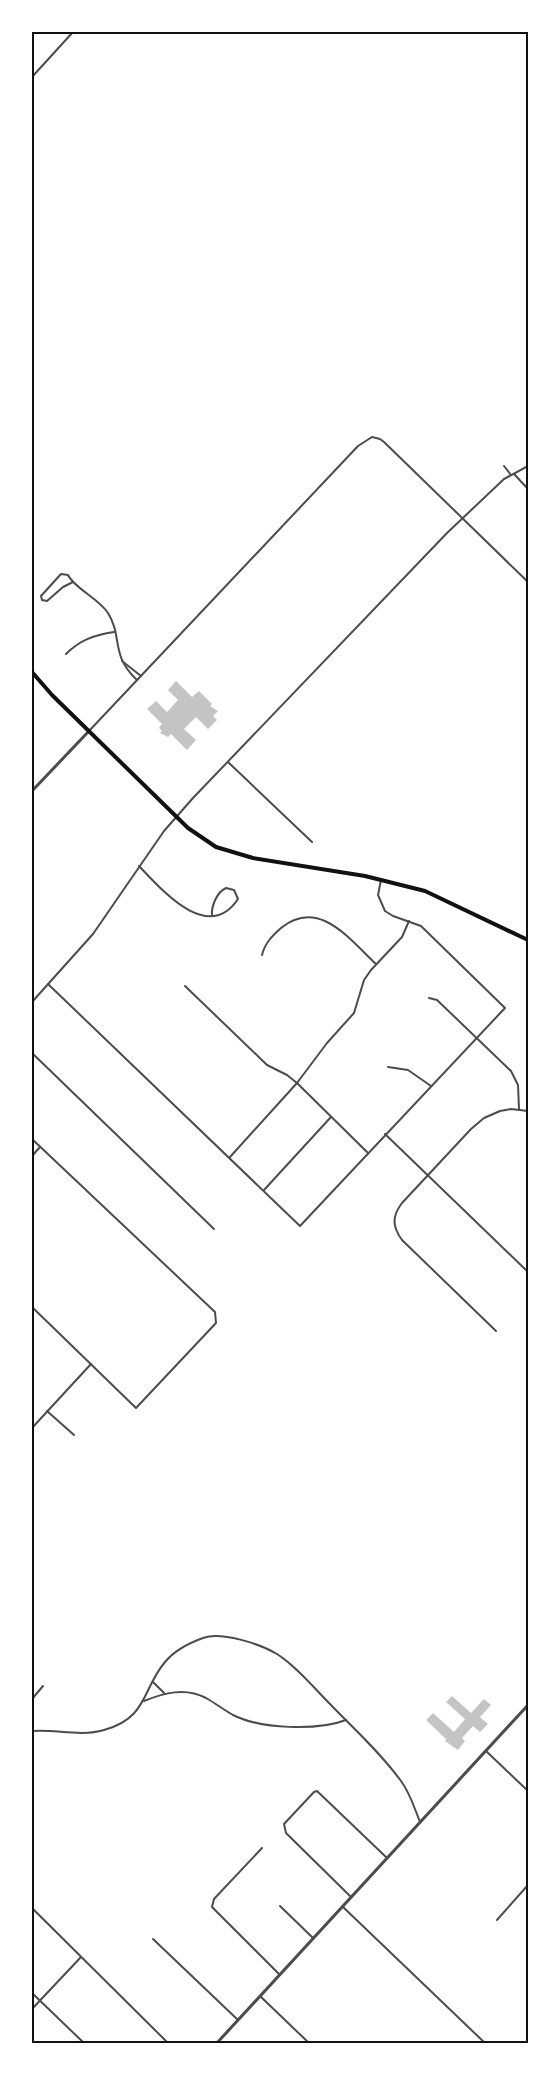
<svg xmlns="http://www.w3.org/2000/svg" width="560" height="2075" font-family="'Archivo Narrow',sans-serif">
<rect width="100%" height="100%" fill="#fff"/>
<g fill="#c4c4c4">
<path d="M176,681L192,697L199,691L212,704L210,706L218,711L213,716L217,720L208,729L196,717L184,729L196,740L187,750L171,734L168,737L160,733L162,731L159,728L162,724L147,709L156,701L167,712L178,700L168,690Z"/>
<path d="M452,1696L471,1713L484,1699L491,1705L480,1717L488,1724L480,1732L473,1726L462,1738L465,1741L458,1750L445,1741L446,1739L426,1720L433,1713L454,1732L465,1719L446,1702Z"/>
</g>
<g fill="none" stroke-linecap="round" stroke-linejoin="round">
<g stroke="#4c4c4c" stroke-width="2">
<path d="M32,77L73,32"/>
<path d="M504,466L511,475"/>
<path d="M514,474L528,489"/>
<path d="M73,582L63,587L47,601L42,600L41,596L61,574L68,575C74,588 98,598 108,613C123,637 110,655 137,680"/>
<path d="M66,654C80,640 94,635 114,632"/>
<path d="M122,661L141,676"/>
<path d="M89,731L358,446L372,437L380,439L384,442L528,582"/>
<path d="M228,762L312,842"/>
<path d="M139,866C162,890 208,944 238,899L234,890L226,888C217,892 211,906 212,916"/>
<path d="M262,955C265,943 272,936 281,928C319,897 350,940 376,964"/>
<path d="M48,984L300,1226L505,1008L421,926L393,916L385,911L378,895L381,880"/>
<path d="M185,986L267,1065L287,1075L297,1083L368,1153"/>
<path d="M429,998L437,1000L511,1071L518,1085L519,1109"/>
<path d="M32,1002L93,934L164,831L193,798L447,533L504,479L528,466"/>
<path d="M32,1053L214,1229"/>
<path d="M388,1067L408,1070L431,1086"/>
<path d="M385,1134L528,1272"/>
<path d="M32,1139L215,1312L216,1323L136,1408L32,1307"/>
<path d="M32,1156L40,1147"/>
<path d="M230,1157L297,1083L327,1043L354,1013L364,980L371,970L402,937L409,921"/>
<path d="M264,1190L331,1117"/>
<path d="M496,1331L402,1240C392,1226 392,1216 402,1203L471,1129L484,1118L500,1111L511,1109L528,1111"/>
<path d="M47,1411L74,1435"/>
<path d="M32,1428L91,1364"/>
<path d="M153,1682L164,1693"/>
<path d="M32,1699L43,1686"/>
<path d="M144,1701C164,1693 185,1687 206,1698C215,1703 224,1710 233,1715C261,1729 317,1731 346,1720"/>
<path d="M32,1731C56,1729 80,1737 104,1730C148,1718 142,1689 165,1662C175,1650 189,1643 203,1638C221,1631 260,1644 277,1654C297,1667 313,1687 330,1704C354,1729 380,1752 401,1781C410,1793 414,1807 420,1822"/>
<path d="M486,1751L528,1791"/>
<path d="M262,1848L214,1899L212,1907L279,1974"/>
<path d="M351,1897L286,1833L284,1824L314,1792L317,1791L387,1858"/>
<path d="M280,1906L313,1938"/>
<path d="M343,1907L486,2044"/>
<path d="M32,1908L169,2044"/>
<path d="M497,1920L528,1885"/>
<path d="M153,1939L238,2020"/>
<path d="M32,1993L85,2044"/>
<path d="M260,1996L310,2044"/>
<path d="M32,2009L81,1957"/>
</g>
<g stroke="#4c4c4c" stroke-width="3">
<path d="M32,791L89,731"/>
<path d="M216,2044L528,1705"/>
</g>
<path stroke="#111" stroke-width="4" d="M32,672L52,695L188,828L216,847L253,858L365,876L425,891L528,940"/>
</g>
<rect width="560" height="2075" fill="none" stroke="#ffffff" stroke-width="66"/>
<rect x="33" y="33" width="494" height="2009" fill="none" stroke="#111" stroke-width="2"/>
</svg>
